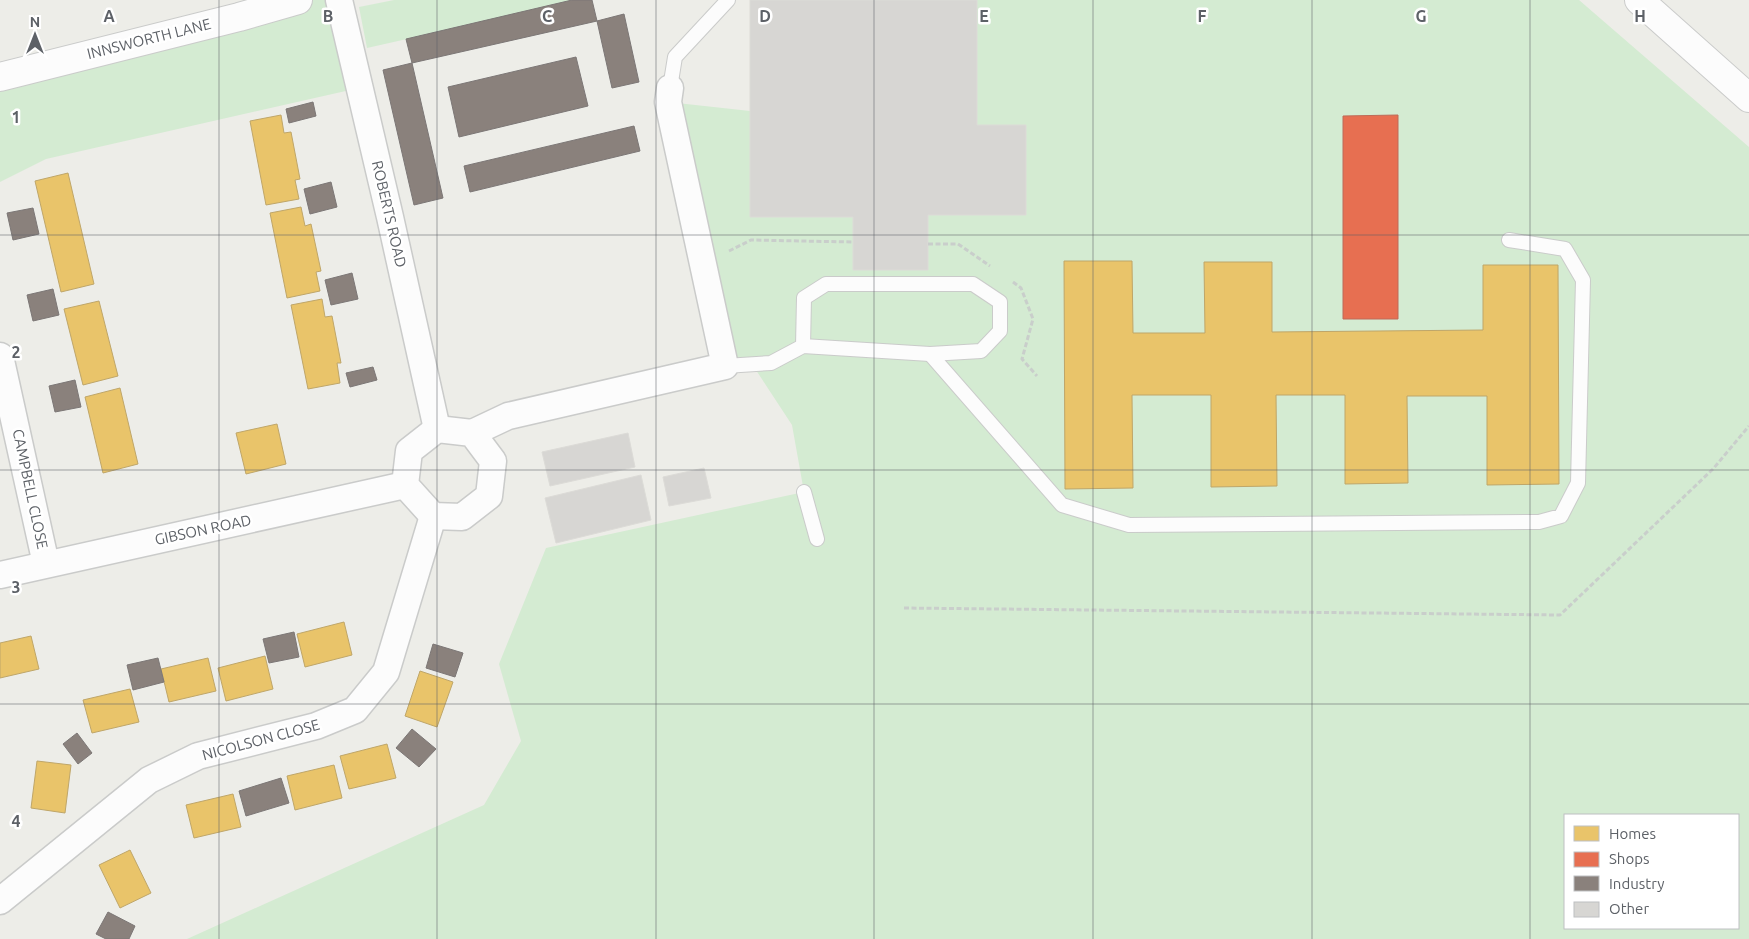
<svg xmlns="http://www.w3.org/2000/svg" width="1749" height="939" font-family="Ubuntu,sans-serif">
<rect width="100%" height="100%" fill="#edede8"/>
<g fill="#d4ebd2" fill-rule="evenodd">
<path d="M298,0H339L359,88L46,159L0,182V77Z"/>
<path d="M394,0H580L367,48L359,7Z"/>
<path d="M977,0H1579L1749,147V939H187L484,805L521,741L499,664L546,548L804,492L792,425L752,364L725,366L668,102L750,111L928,215L977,125ZM1565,815H1738V928H1565Z"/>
</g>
<g fill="#e9c46a" stroke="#bfa669">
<path d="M281,115L284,133L291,132L300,179L295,180L299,199L266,205L250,121Z"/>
<path d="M68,173L94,284L61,292L35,181Z"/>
<path d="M301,207L305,226L311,224L321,271L316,272L320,291L287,298L270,213Z"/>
<path d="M1064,261H1132L1133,333H1205L1204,262H1272V332L1483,330V265H1558L1559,484L1487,485V396H1407L1408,483L1345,484V395H1276L1277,486L1211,487V395H1132L1133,488L1065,489Z"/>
<path d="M322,299L325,317L332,316L341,363H337L340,383L308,389L291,305Z"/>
<path d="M99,301L118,376L83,385L64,309Z"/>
<path d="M120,388L138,464L103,473L85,397Z"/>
<path d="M277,424L286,464L246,474L236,433Z"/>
<path d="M344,622L352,655L305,667L297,634Z"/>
<path d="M31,636L39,669L0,678V643Z"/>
<path d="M265,656L273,689L226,701L218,668Z"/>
<path d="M208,658L216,691L169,702L161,669Z"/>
<path d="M420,671L453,682L437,727L405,716Z"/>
<path d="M130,689L139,722L92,733L83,700Z"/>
<path d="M387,744L396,778L349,789L340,756Z"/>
<path d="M37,761L71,765L65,813L31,808Z"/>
<path d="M334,765L342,798L295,810L287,776Z"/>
<path d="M233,794L241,827L194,838L186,805Z"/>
<path d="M130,850L151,893L120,908L99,865Z"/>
</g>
<path fill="#e76f51" stroke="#be6b58" d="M1398,115V319H1343V116Z"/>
<g fill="#8a817c" stroke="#7c7776">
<path d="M572,0H592L597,21L412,63L406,39Z"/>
<path d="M624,14L639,82L612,88L597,21Z"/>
<path d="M576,57L588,106L459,137L448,87Z"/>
<path d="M412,63L443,198L414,205L383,70Z"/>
<path d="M313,102L316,116L289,123L286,109Z"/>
<path d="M634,126L640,151L470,192L464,166Z"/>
<path d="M331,182L337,207L310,214L304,189Z"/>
<path d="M33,208L39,234L13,240L7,213Z"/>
<path d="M352,273L358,299L331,305L325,280Z"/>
<path d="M53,289L59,315L33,321L27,295Z"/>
<path d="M373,367L377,380L350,387L346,373Z"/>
<path d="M75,380L81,407L55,412L49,386Z"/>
<path d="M294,632L299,657L269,663L263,639Z"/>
<path d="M433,644L463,653L455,677L426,668Z"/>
<path d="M158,658L164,682L133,690L127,665Z"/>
<path d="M412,729L436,749L419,767L396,748Z"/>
<path d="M77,733L92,753L78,764L63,744Z"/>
<path d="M281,778L289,803L246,816L239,791Z"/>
<path d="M108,912L135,926L129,939H106L96,934Z"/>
</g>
<g fill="#d7d6d3" stroke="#dcdbd7">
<path d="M750,0H977V125H1026V215H928V270H853V217H750Z"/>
<path d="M628,433L635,467L550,486L542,452Z"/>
<path d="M704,468L711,498L669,506L663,477Z"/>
<path d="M641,475L651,520L556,543L545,498Z"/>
</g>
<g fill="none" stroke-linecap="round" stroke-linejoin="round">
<defs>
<g id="service">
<path d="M670,88L675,57L728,0"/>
<path d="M930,354L1062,505L1129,525L1539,522L1561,516L1578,483L1583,280L1565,249L1509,240"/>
<path d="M725,366L771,363L803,346L804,298L826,284H973L1000,302V331L981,351L930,354L803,346"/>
<path d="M804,492L817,539"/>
</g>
<g id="minor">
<path d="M339,0L390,217L437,429"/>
<path d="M0,356L46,564"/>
<path d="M437,429L472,433L493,461L489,496L462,517L433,516L405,485L409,451Z"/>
<path d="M472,433L508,416L725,366L668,102L670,88"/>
<path d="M0,575L405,485"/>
<path d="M0,901L149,780L198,756L316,726L355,710L386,672L433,516"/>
</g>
<g id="tertiary">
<path d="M1639,0L1749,98"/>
<path d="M0,77L239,17L298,0"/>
</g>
</defs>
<use href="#service" stroke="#cacbca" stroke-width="16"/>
<use href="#minor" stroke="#cacbca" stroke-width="29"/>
<use href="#tertiary" stroke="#cacbca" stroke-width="30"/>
<g stroke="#c9cecb" stroke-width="3" stroke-dasharray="5 2.5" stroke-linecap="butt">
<path d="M928,244H958L990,266"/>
<path d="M729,251L751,240L853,242"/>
<path d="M1013,282L1021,288L1033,319L1022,359L1037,376"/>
<path d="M904,608L1560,615L1713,469L1749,426"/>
</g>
<use href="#service" stroke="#fcfcfc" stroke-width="14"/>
<use href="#minor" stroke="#fcfcfc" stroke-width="26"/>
<use href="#tertiary" stroke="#fcfcfc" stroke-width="28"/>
</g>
<path fill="none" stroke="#5d6167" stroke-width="1" stroke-opacity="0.55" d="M219,0V939M437,0V939M656,0V939M874,0V939M1093,0V939M1312,0V939M1530,0V939M0,235H1749M0,470H1749M0,704H1749"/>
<g text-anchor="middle" stroke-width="5" stroke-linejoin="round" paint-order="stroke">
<g font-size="15" fill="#5d6167" stroke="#fff">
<text transform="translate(149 39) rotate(-14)" y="5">INNSWORTH LANE</text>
<text transform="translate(389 214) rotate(77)" y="5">ROBERTS ROAD</text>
<text transform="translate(30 489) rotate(78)" y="5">CAMPBELL CLOSE</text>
<text transform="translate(203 530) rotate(-12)" y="5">GIBSON ROAD</text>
<text transform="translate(261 740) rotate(-15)" y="5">NICOLSON CLOSE</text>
</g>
</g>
<g font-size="16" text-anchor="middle" font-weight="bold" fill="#5d6167" stroke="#fff" stroke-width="5" stroke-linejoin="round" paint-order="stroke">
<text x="109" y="22">A</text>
<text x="328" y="22">B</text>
<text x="547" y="22">C</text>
<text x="765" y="22">D</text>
<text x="984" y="22">E</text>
<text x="1202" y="22">F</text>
<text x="1421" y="22">G</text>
<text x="1640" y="22">H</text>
<text x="16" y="123">1</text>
<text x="16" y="358">2</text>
<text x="16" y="593">3</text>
<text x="16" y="827">4</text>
</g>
<rect x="1564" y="814" width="175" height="115" fill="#ffffff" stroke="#bec0c2"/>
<rect x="1574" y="826" width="25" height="15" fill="#e9c46a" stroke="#bec0c2"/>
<text x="1609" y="839" font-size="15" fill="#5d6167">Homes</text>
<rect x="1574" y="852" width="25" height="15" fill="#e76f51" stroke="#bec0c2"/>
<text x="1609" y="864" font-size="15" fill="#5d6167">Shops</text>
<rect x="1574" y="876" width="25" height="15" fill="#8a817c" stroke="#bec0c2"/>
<text x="1609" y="889" font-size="15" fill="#5d6167">Industry</text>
<rect x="1574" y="902" width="25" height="15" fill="#d7d6d3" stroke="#bec0c2"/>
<text x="1609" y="914" font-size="15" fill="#5d6167">Other</text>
<g transform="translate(35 35)" stroke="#ffffff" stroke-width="4" paint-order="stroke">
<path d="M0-4L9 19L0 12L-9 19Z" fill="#5d6167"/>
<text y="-8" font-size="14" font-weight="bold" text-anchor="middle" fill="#5d6167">N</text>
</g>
</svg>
